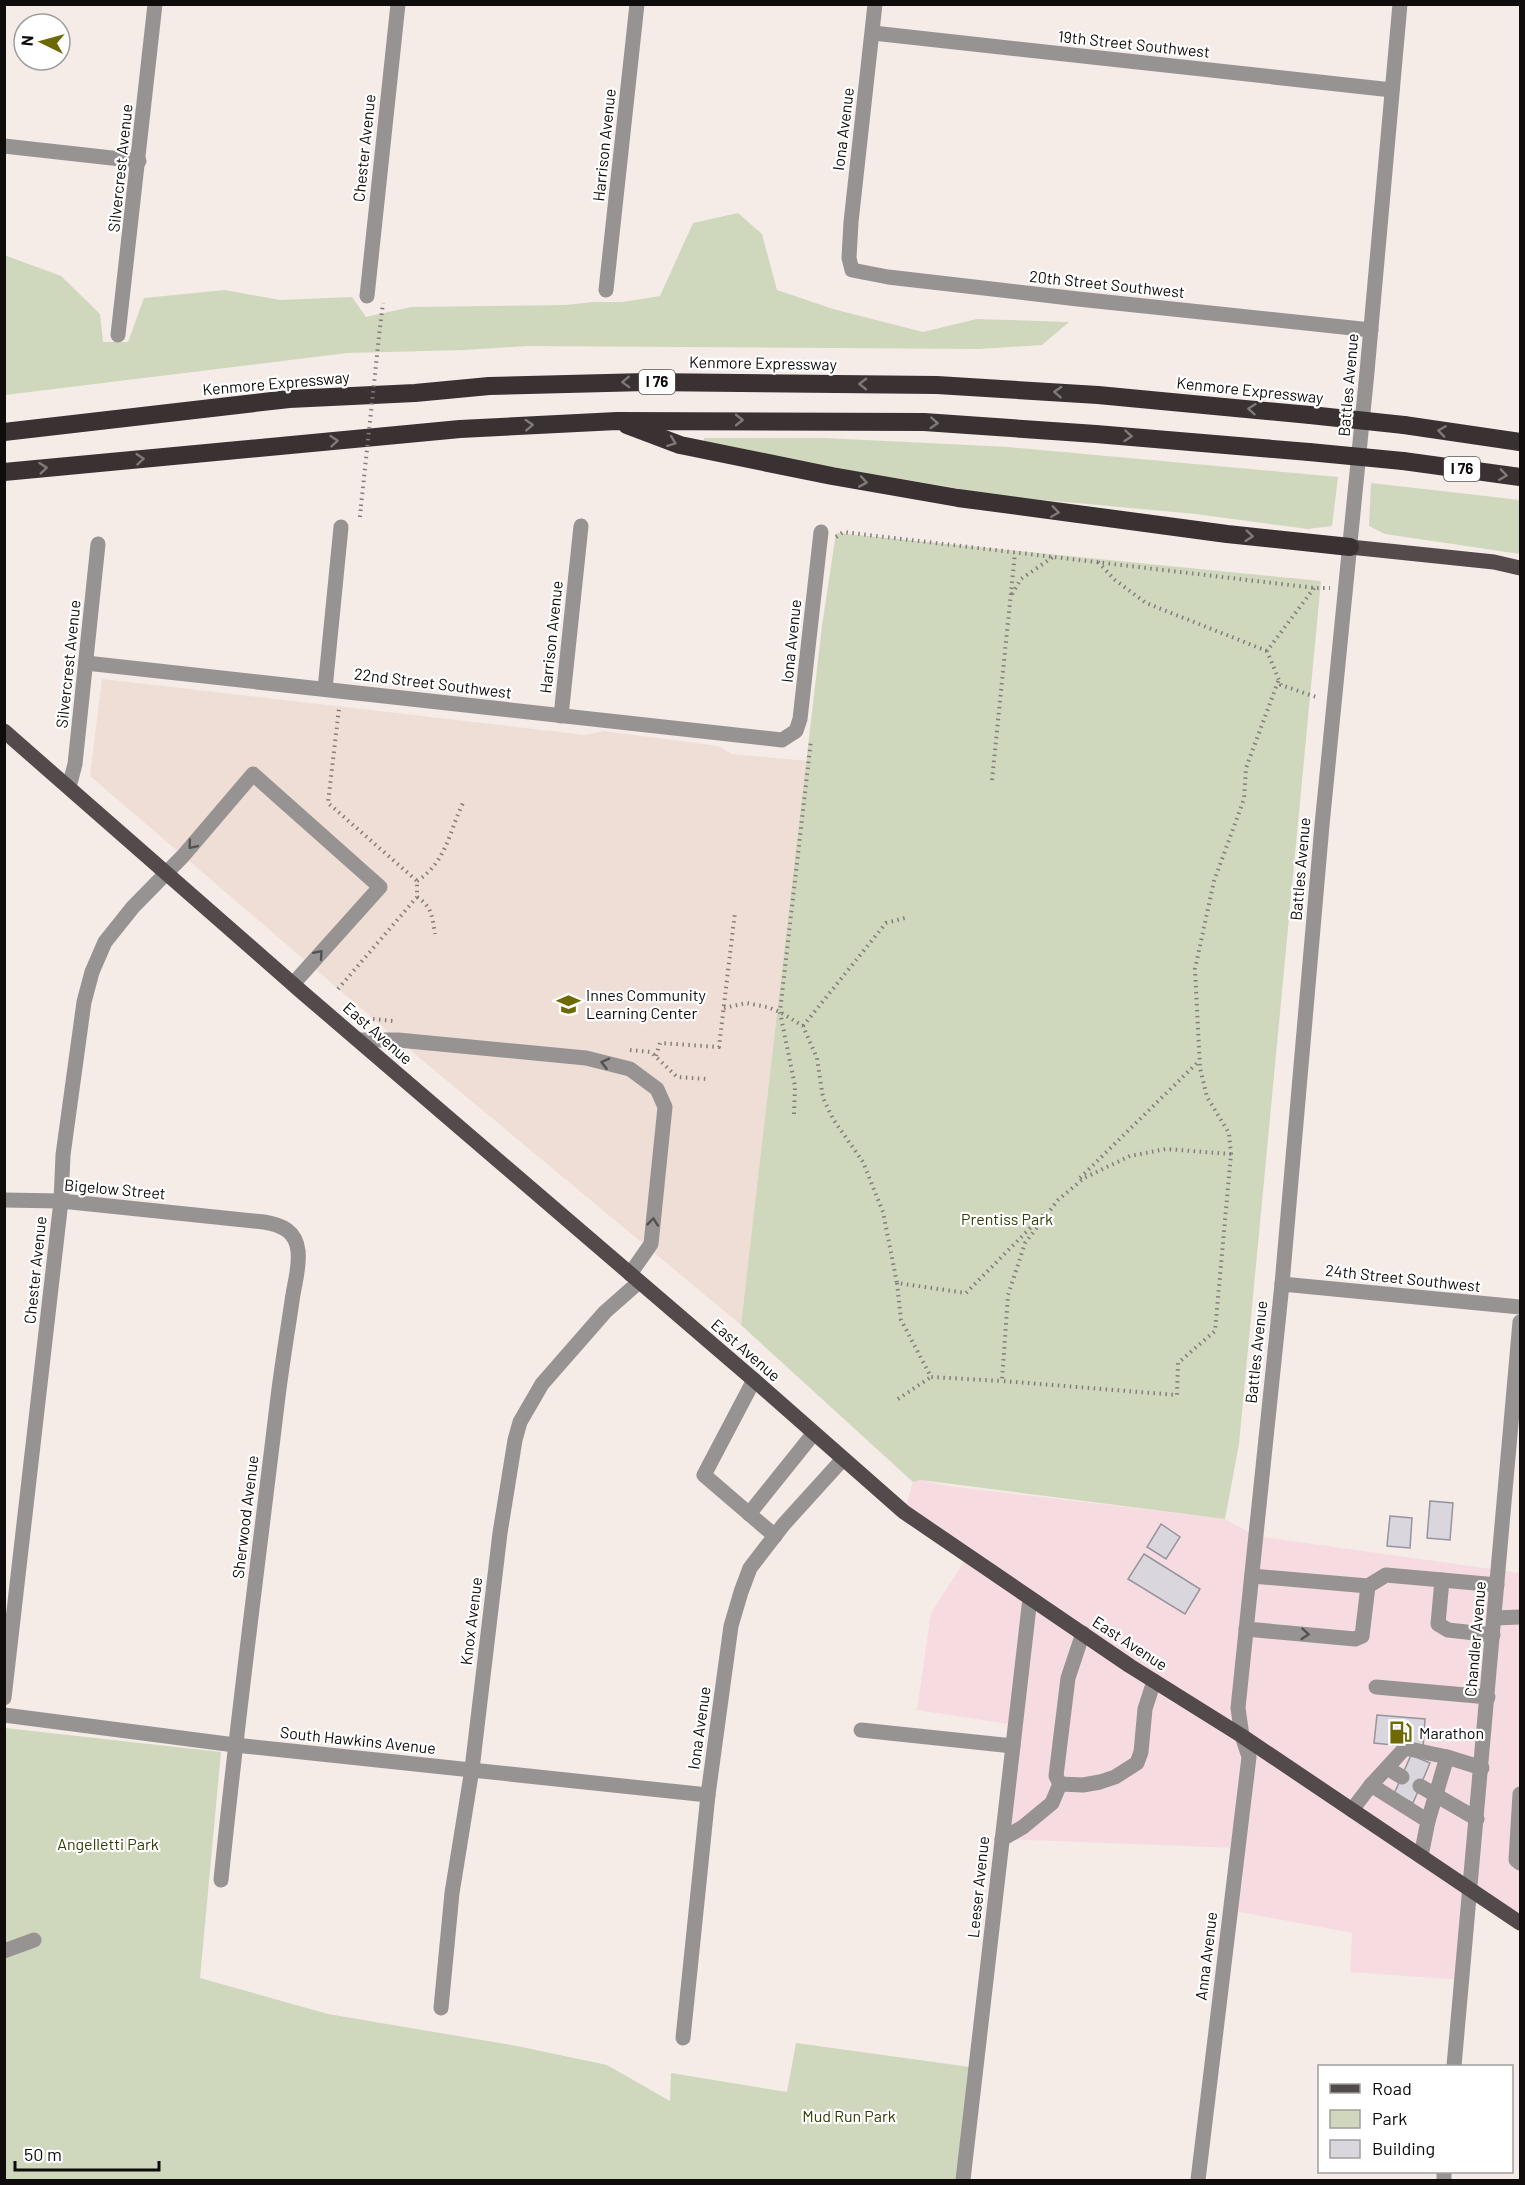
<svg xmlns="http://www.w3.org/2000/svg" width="1525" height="2185" font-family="Barlow,sans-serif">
<rect width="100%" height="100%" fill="#f5ebe7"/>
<path fill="#f6dce0" d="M921,1480L949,1486L1225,1519L1256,1536L1520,1573V1923L1471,1890L1462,1980L1350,1972L1352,1933L1230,1910L1237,1848L1002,1839L1015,1725L917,1710L931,1613L967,1557L904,1512L913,1482Z"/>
<path fill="#efded6" d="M102,679L585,735L604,731L718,746L732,754L809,761L741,1325L398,1040L90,776Z"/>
<g fill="#cfd8bd">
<path d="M738,213L762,234L777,290L833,309L923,332L977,319L1069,322L1042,345L979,349L527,346L464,350L347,353L5,395L4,255L61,276L100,314L103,342H128L144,298L225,290L280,300L352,297L366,317L411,307L565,305L593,302H623L660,296L693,223Z"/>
<path d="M704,438H825L1008,447L1338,477L1332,526L1308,529L1196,514L1001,496L703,445Z"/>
<path d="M1371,483L1520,500V554L1385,534L1369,526Z"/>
<path d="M836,533L1321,581L1239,1444L1225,1519L921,1480L913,1482L741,1325L822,626Z"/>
<path d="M5,1728L221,1752L200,1978L328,2014L517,2046L607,2065L670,2101L671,2073L787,2092L796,2043L970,2067L957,2180H5Z"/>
</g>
<g fill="#d9d6de" stroke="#97949c" stroke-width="1.5">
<path d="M1430,1501L1453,1503L1450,1540L1427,1538Z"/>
<path d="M1390,1516L1412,1518L1410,1548L1387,1546Z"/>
<path d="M1161,1524L1180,1537L1166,1559L1147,1547Z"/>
<path d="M1144,1554L1200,1589L1185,1614L1128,1579Z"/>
<path d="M1377,1715L1425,1719L1423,1748L1374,1743Z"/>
<path d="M1411,1755L1430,1763L1413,1803L1394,1794Z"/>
</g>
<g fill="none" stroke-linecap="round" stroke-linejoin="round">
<g stroke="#847d7b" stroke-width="4" stroke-dasharray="1.5 4.5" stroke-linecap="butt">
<path d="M380,327L383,303"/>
<path d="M360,517L361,506"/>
<path d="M836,537L843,532L1315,588H1330"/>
<path d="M1098,562L1115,580L1146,603L1267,651"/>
<path d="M1314,588L1267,651L1281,685L1319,698"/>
<path d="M1012,594L1021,579L1053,557"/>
<path d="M992,780L1015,553"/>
<path d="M417,881C447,861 448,834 463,803"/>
<path d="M417,897C432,907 432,916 435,934"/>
<path d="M338,989L417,897V881L328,803L339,708"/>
<path d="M724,1008L746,1003L767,1007L780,1012L803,1026L817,1058L823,1098L833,1119L863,1162L883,1212L897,1283L966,1293L1045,1213"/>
<path d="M373,1019L393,1021"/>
<path d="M803,1026L886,923L905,918"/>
<path d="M630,1050L651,1052L677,1077L706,1079"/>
<path d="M656,1056L660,1043L719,1047L735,912"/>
<path d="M794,1114L795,1086L780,1012L811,740"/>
<path d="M1231,1154L1166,1149L1130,1156L1084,1178L1058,1200L1025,1243L1008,1295L1002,1381L1177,1395L1178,1363L1215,1331L1231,1154L1229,1133L1207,1097L1200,1068L1195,969L1214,881L1244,799L1246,768L1279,679"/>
<path d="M1080,1178L1199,1061"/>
<path d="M897,1283L901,1320L931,1377L1002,1381"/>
<path d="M898,1399L931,1377"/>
</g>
<g stroke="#979393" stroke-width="15">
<path d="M875,4L851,222L849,258L852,270L888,277L1078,299L1371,330"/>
<path d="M873,33L1392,90"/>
<path d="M4,146L139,161"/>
<path d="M606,290L637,4"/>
<path d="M367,296L398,4"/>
<path d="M118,335L155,4"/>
<path d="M86,663L782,740L796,731L800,719L821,532"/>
<path d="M325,689L341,527"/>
<path d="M561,716L581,526"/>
<path d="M69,787L75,764L98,544"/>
<path d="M358,1040H398L586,1058L630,1069L657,1089L665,1107L651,1244L630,1274"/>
<path d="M4,1200L61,1201L264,1222C282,1225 296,1231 298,1251C300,1267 294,1285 292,1301C287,1335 281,1370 277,1405C258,1563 237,1721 221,1880"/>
<path d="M1282,1284L1520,1307"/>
<path d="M754,1380L704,1475L775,1536"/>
<path d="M749,1514L814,1433"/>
<path d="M1252,1576L1368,1586L1386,1575L1442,1580"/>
<path d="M1495,1618L1520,1617"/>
<path d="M1246,1629L1355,1639L1362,1636L1368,1586"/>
<path d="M1083,1633L1068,1678L1056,1776L1060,1784L1083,1785L1100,1782L1115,1777L1137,1763L1141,1752L1145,1709L1154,1681"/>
<path d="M1493,1635L1448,1630L1438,1624L1442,1580L1497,1585"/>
<path d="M1376,1687L1488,1697"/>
<path d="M4,1698L61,1201L63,1155L84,1002L92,972L105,942L133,907L183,856L253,774L380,887L293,984"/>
<path d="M4,1715L235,1745L708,1795"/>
<path d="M861,1730L1013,1746"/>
<path d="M1447,1757L1482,1768"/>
<path d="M1387,1768L1402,1777"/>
<path d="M1371,1785L1405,1748L1447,1757L1428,1821"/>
<path d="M1420,1786L1477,1819"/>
<path d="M1520,1794L1516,1860L1520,1863"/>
<path d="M1352,1810L1371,1785L1428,1821L1421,1856"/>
<path d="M1002,1839L1023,1827L1052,1803L1060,1784"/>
<path d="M4,1951L34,1940"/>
<path d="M441,2008L452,1893L472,1769L500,1533L515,1440L520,1422L542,1384L605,1312L639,1282"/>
<path d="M683,2038L708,1795L731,1626L741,1592L750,1568L784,1524L843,1459"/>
<path d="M1454,2066L1520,1322"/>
<path d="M963,2180L1030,1598"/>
<path d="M1198,2180L1249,1757L1242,1736L1238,1708L1282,1284L1322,825L1367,372L1400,4"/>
<path d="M1444,2180V2172"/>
</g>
<g stroke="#524a4b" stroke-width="15">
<path d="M1350,547L1494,562L1520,568"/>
<path d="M4,731L303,993L754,1380L904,1512L1130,1666L1242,1736L1520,1923"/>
</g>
<g stroke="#3a3132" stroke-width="18">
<path d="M627,425L680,445L832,476L958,498L1227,534L1350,547"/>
<path d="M1404,425L1520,442"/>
<path d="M4,432L289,399L415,393L489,386L646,382L937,385L1098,395L1310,415"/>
<path d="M1403,461L1520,477"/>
<path d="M4,472L460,429L617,421L924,422L1096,434L1309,452"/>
</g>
<path stroke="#847d7b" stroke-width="4" stroke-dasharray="1.5 4.5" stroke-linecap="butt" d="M361,506L380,327"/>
<g stroke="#3a3132" stroke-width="18">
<path d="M1310,415L1404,425"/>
<path d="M1309,452L1403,461"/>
</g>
</g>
<defs><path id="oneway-chevron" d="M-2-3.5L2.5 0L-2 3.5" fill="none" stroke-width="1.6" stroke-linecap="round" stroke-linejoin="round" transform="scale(1.5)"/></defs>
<g stroke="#7f797a">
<use href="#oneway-chevron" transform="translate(626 382) rotate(178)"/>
<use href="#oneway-chevron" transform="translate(863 384) rotate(-179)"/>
<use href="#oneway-chevron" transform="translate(1058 392) rotate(-177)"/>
<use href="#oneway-chevron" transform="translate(1252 409) rotate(-175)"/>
<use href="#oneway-chevron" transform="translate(739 420)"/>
<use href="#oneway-chevron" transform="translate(934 423) rotate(4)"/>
<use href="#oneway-chevron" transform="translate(529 425) rotate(-3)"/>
<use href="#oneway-chevron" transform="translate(1442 431) rotate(-172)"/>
<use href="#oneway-chevron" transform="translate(1128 436) rotate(5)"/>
<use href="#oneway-chevron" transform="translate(334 441) rotate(-5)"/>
<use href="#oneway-chevron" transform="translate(672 442) rotate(21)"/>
<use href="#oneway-chevron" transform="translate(140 459) rotate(-5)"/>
<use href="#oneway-chevron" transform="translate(43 468) rotate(-6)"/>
<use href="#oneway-chevron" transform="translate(1503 475) rotate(8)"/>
<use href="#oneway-chevron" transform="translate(863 482) rotate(10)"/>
<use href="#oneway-chevron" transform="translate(1055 512) rotate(8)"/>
<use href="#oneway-chevron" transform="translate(1249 536) rotate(6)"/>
</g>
<g stroke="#53504f">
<use href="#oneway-chevron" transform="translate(192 845) rotate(130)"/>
<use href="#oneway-chevron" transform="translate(319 954) rotate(-49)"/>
<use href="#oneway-chevron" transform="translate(605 1063) rotate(-166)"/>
<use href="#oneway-chevron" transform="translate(653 1222) rotate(-84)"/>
<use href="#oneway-chevron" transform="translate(1305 1634) rotate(5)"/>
</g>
<defs>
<symbol id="school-bare" viewBox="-9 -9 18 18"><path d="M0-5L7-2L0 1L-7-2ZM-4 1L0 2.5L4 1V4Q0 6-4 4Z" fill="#6d6903" stroke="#fff" stroke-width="2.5" paint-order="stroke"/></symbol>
<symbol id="fuel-bare" viewBox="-9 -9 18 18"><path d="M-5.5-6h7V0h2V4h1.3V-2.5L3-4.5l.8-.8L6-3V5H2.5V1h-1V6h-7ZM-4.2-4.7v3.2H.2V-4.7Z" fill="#6d6903" stroke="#fff" stroke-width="2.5" paint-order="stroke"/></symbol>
</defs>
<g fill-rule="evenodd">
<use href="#school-bare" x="552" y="988" width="33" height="33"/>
<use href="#fuel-bare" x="1384" y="1716" width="33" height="33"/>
</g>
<g text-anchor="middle" stroke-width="4.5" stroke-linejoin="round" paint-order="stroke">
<g fill="#fff" stroke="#575554" stroke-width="1.5">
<rect x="639" y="370" width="36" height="24" rx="4.5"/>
<rect x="1444" y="457" width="36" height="24" rx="4.5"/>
</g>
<g font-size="15" font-weight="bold" fill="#0f0c0b">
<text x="657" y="387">I 76</text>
<text x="1462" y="474">I 76</text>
</g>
<g font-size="16" fill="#0f0c0b" stroke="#fff">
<text transform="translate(1134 44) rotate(6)" y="6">19th Street Southwest</text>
<text transform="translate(843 129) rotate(-83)" y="6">Iona Avenue</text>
<text transform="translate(604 145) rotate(-84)" y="6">Harrison Avenue</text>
<text transform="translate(364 148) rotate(-84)" y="6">Chester Avenue</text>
<text transform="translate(120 168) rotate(-84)" y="6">Silvercrest Avenue</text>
<text transform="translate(1107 284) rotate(6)" y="6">20th Street Southwest</text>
<text transform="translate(763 363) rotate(1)" y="6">Kenmore Expressway</text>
<text transform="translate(276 383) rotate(-5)" y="6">Kenmore Expressway</text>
<text transform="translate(1348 385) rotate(-85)" y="6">Battles Avenue</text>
<text transform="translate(1250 390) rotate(6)" y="6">Kenmore Expressway</text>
<text transform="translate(551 637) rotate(-84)" y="6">Harrison Avenue</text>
<text transform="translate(791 641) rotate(-84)" y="6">Iona Avenue</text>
<text transform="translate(68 664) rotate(-84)" y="6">Silvercrest Avenue</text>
<text transform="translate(433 683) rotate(7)" y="6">22nd Street Southwest</text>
<text transform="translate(1300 869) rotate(-85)" y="6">Battles Avenue</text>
<text transform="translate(378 1033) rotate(41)" y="6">East Avenue</text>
<text transform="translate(115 1189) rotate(5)" y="6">Bigelow Street</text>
<text transform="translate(35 1270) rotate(-84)" y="6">Chester Avenue</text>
<text transform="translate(1403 1278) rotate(6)" y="6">24th Street Southwest</text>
<text transform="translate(746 1350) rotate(41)" y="6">East Avenue</text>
<text transform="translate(1256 1352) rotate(-84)" y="6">Battles Avenue</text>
<text transform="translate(245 1517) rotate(-83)" y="6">Sherwood Avenue</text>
<text transform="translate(471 1621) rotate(-83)" y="6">Knox Avenue</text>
<text transform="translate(1475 1639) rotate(-85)" y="6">Chandler Avenue</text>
<text transform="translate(1130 1643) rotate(33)" y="6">East Avenue</text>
<text transform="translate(699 1728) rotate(-82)" y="6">Iona Avenue</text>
<text transform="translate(358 1740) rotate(6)" y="6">South Hawkins Avenue</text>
<text transform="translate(978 1887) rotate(-84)" y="6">Leeser Avenue</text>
<text transform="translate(1206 1956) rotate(-83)" y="6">Anna Avenue</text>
</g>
<g font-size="16" fill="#0f0c0b" stroke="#fff" text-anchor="start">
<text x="586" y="1001">Innes Community<tspan x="586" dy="18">Learning Center</tspan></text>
<text x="1419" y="1739">Marathon</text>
</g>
<g font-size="16" fill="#313e04" stroke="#fff">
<text x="1007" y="1225">Prentiss Park</text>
<text x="108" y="1850">Angelletti Park</text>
<text x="849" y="2122">Mud Run Park</text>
</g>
</g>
<rect width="1525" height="2185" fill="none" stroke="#0f0c0b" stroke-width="12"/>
<rect x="1318" y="2065" width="195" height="108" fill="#ffffff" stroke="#9f9e9d" stroke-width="1.5"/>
<rect x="1330" y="2084" width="30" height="9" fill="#524a4b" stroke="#9f9e9d" stroke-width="1.5"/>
<text x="1372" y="2095" font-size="18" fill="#0f0c0b">Road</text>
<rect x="1330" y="2110" width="30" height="18" fill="#cfd8bd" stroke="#9f9e9d" stroke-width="1.5"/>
<text x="1372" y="2125" font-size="18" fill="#0f0c0b">Park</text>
<rect x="1330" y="2140" width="30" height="18" fill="#d9d6de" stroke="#9f9e9d" stroke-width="1.5"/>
<text x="1372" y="2155" font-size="18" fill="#0f0c0b">Building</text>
<g transform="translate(42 42) rotate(275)"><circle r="28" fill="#ffffff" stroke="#9f9e9d" stroke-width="1.5"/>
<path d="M0-4.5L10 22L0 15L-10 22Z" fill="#6d6903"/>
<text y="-9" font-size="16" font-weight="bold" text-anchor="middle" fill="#0f0c0b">N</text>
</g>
<path d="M15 2161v9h144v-9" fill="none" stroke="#0f0c0b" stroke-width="3"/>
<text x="24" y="2161" font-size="18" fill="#0f0c0b" stroke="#ffffff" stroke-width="4.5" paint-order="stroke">50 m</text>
</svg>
